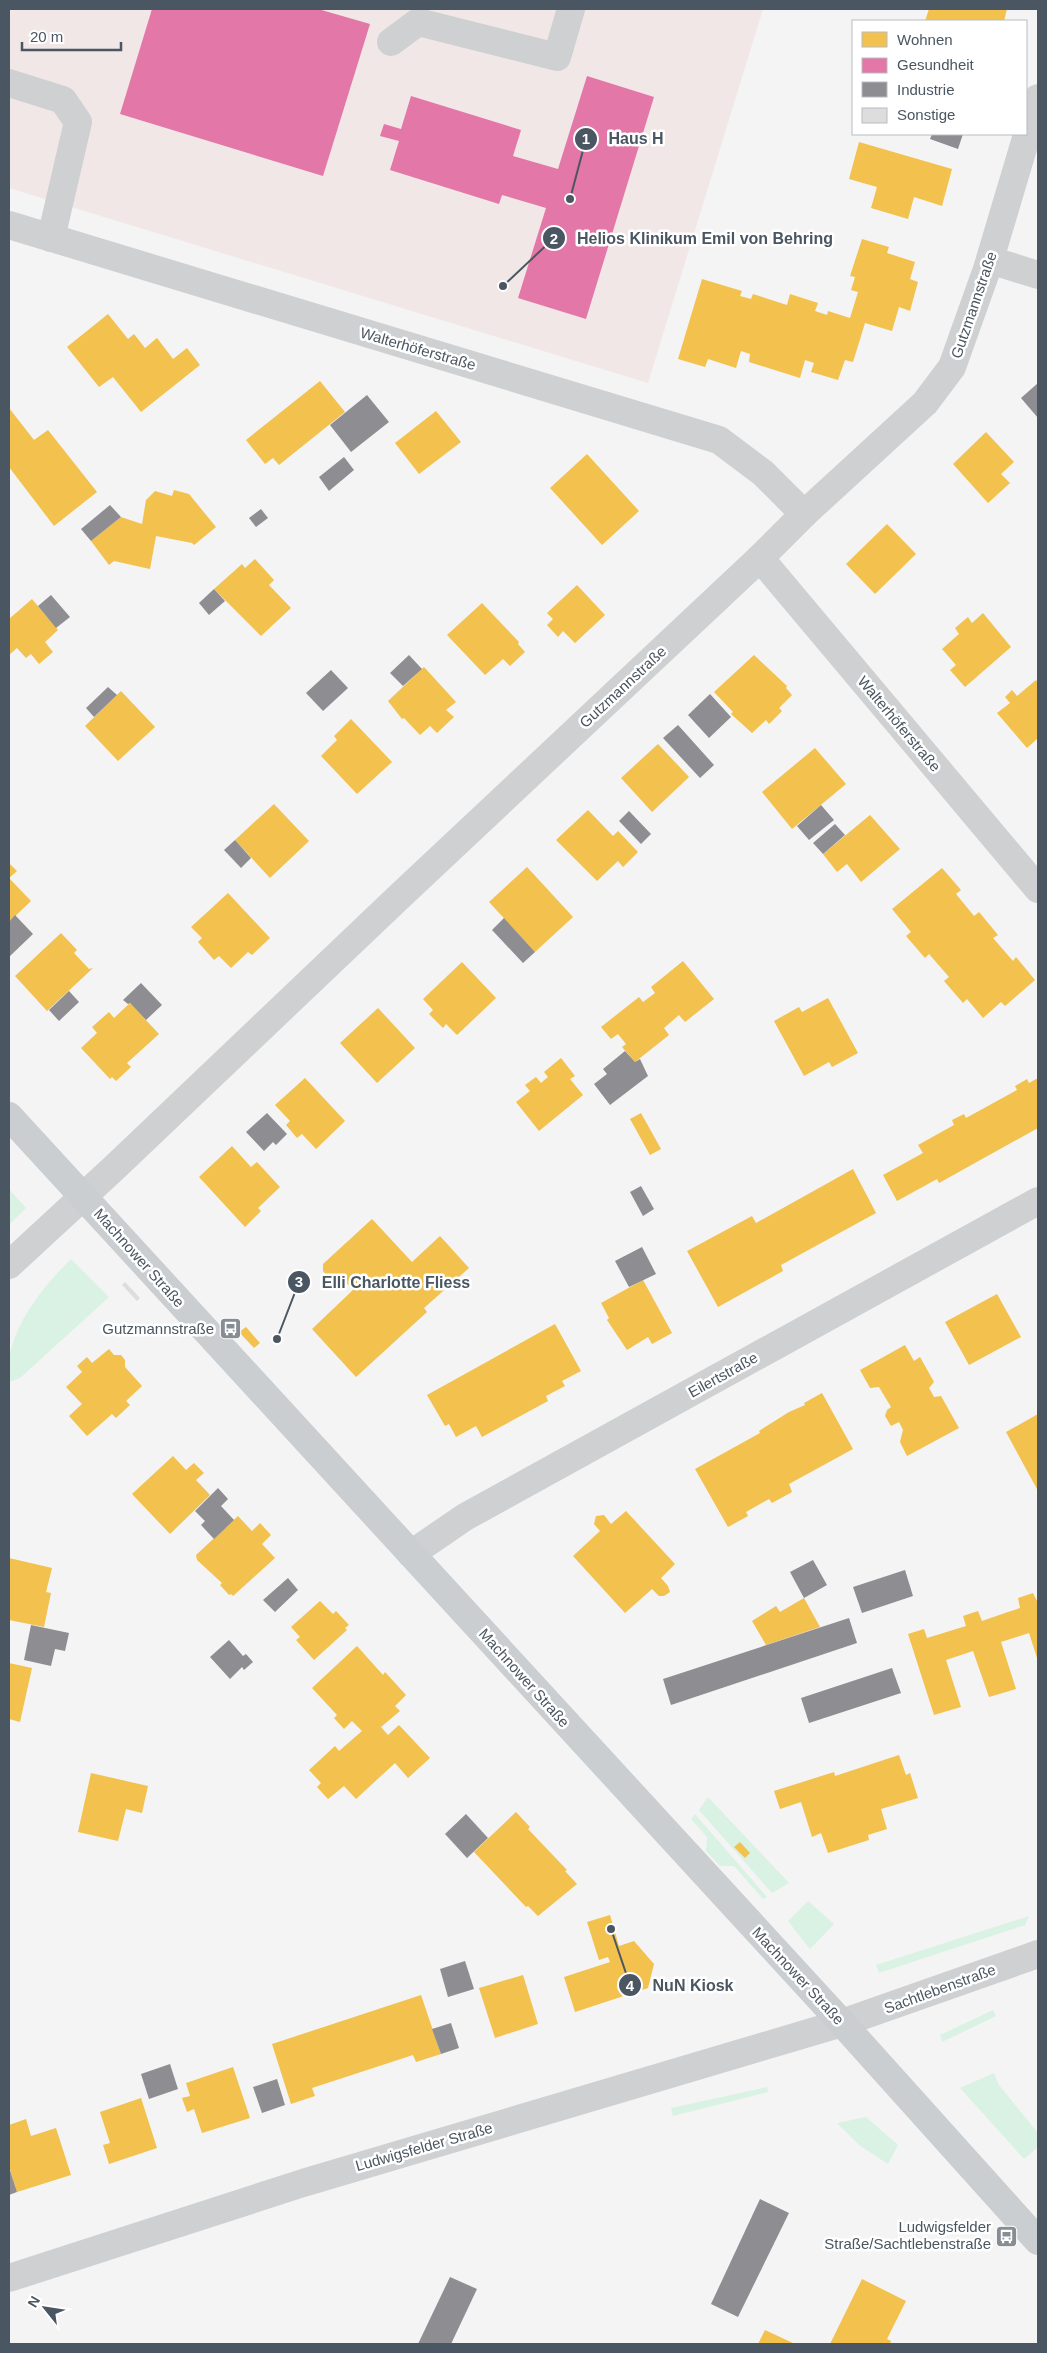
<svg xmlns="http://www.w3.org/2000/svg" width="1047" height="2353" font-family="Arial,sans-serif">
<rect width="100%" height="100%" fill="#f4f4f4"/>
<path fill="#f1e7e6" d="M9,9H763L648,383L9,188Z"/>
<g fill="#d9f2e3">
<path d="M9,1189L26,1208L9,1225Z"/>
<path d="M71,1259L109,1297L20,1378L9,1382C9,1374 8,1366 9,1358C16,1320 44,1286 71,1259Z"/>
<path d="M708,1797L789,1883L772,1893L699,1810Z"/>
<path d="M695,1814L767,1897L763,1899L734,1866H720L706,1851L707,1837L691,1819Z"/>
<path d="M808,1901L834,1924L810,1949L788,1921Z"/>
<path d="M1029,1916L1025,1925L879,1973L876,1965Z"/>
<path d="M993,2010L996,2016L942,2042L940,2035Z"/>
<path d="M994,2073L999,2085L1038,2133V2147L1024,2159L960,2088Z"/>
<path d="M767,2087L768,2092L673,2116L671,2108Z"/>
<path d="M866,2117L898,2145L888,2164L859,2145L837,2123Z"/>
</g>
<g fill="#f2c14e">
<path d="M929,9H1007L1004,21H925Z"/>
<path d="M859,142L952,169L942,206L914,197L908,219L871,208L877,187L849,179Z"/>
<path d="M862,239L889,247L887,253L915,262L910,279L918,282L910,311L899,307L892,331L865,323L853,362L845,360L838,380L811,372L814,363L805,360L800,378L749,362L750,354L741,351L736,368L708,359L705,367L678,359L702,279L742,291L740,296L751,299L753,294L787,305L790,294L818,303L815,311L827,315L828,311L850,318L858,292L851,290L855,277L850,276Z"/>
<path d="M108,314L128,339L134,334L145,348L157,338L173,359L187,348L200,365L141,412L113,377L99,387L67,347Z"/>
<path d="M320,381L345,412L279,465L273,458L265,464L246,440Z"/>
<path d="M9,408L34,440L48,430L97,492L54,526L9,467Z"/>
<path d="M436,411L461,442L419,474L395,443Z"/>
<path d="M986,432L1014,462L1001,474L1010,483L988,503L953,464Z"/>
<path d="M587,454L639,511L602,545L550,488Z"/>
<path d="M174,490L189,494L216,527L194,545L192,543L156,536L150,569L114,561L109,565L91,541L121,517L142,524L146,500L155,491L172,496Z"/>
<path d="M887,524L916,554L875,594L846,564Z"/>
<path d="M255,559L274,580L269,585L291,608L261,636L214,589L242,564L245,568Z"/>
<path d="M577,585L605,615L575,643L563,631L558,637L547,625L553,619L547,613Z"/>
<path d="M32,599L58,630L45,642L53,652L39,664L31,654L26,658L17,648L9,655V619Z"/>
<path d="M482,603L519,642L518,644L525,652L510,666L503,659L485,675L447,635Z"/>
<path d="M983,613L1011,647L965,687L950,670L956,665L942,649L959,634L955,628L968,617L972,623Z"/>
<path d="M754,655L787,686L786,688L792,695L779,708L782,711L769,724L766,720L752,733L731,714L733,712L714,692Z"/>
<path d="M424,667L456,702L446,710L454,717L437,733L430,726L420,735L404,718L402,719L388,701Z"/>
<path d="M1036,680L1038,683V738L1027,748L997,713L1010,703L1005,697L1012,690L1017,696Z"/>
<path d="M121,691L155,727L118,761L85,726Z"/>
<path d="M351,719L392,762L357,794L321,756L337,740L334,736Z"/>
<path d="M658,744L689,777L652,812L621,778Z"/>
<path d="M815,748L846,784L792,829L762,792Z"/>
<path d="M274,804L309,841L270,878L235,840Z"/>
<path d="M588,810L613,836L618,831L638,852L623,867L618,861L597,881L556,840Z"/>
<path d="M870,815L900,849L861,882L847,864L837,872L823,854Z"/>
<path d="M9,863L17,871L9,878L31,901L9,922Z"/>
<path d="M527,867L573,917L535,952L489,902Z"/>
<path d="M942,868L961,890L956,894L974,916L979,912L998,935L993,938L1013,961L1016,957L1035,980L1005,1006L1001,1002L983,1018L967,999L963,1003L944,981L949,977L929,954L925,958L906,936L911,932L892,909Z"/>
<path d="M228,893L270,938L252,955L248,952L231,968L219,956L214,960L198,942L202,938L191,927Z"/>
<path d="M61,933L77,950L74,953L89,969L93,968L47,1011L15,976Z"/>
<path d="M683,961L714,999L685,1022L679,1015L664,1028L669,1035L635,1062L622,1047L626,1044L618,1034L611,1039L601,1027L639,997L643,1002L655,993L651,987Z"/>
<path d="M462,962L496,998L457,1035L446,1024L443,1028L429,1014L433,1010L423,999Z"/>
<path d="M828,998L858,1053L832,1067L829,1062L804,1076L774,1021L799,1007L802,1012Z"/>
<path d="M130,1003L159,1034L127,1063L131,1067L116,1081L112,1077L110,1079L81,1048L97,1033L92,1027L109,1012L114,1018Z"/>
<path d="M378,1008L415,1048L377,1083L340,1043Z"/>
<path d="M561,1058L575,1076L570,1079L583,1095L539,1131L516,1102L530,1091L525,1085L536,1077L541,1083L548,1077L544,1072Z"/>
<path d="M305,1078L345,1121L316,1149L302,1134L297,1138L286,1125L290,1121L275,1105Z"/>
<path d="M1038,1078V1128L939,1183L937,1179L897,1201L883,1175L923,1153L918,1145L954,1125L952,1120L964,1114L966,1118L1017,1090L1015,1086L1027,1079L1029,1083Z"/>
<path d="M641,1113L661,1149L650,1155L630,1119Z"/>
<path d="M232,1146L251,1167L257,1162L280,1187L258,1208L261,1211L245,1227L199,1177Z"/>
<path d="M853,1169L876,1213L781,1265L783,1271L718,1307L687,1251L752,1216L756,1223Z"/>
<path d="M372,1219L412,1262L440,1236L469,1268L424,1308L427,1312L356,1377L312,1329L353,1290L342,1278L332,1281L323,1271V1264Z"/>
<path d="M643,1280L672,1333L652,1344L648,1337L627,1350L607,1320L609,1318L601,1303Z"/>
<path d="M997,1294L1021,1337L969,1365L945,1322Z"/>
<path d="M555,1324L581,1371L562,1381L565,1386L546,1396L548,1401L482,1437L476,1426L456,1437L449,1424L445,1426L427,1395Z"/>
<path d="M246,1327L260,1343L254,1348L239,1332Z"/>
<path d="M905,1345L914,1361L920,1357L934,1382L929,1388L934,1397L941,1396L959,1428L907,1456L900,1442L903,1430L899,1422L891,1426L885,1416L887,1410L891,1407L879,1387L870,1388L860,1370Z"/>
<path d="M109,1349L114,1355H121L125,1360V1367L142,1386L126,1401L130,1405L116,1418L112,1414L87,1436L69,1416L82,1404L66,1387L82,1372L77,1366L87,1357L92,1363Z"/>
<path d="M822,1393L853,1449L789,1484L792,1492L772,1503L769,1499L746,1512L748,1516L728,1527L695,1469L760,1433L759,1431L789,1412L805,1405L804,1403Z"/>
<path d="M1038,1414V1491L1006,1432Z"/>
<path d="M173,1456L186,1470L194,1463L204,1473L196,1480L210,1495L170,1534L132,1494Z"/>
<path d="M626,1511L675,1564L661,1578L668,1586L670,1592L664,1596H659L652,1589L625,1613L573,1556L600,1531L594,1524L596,1516L604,1515L611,1524Z"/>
<path d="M238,1516L252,1531L260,1523L271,1535L262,1544L275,1558L233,1596L231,1594L229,1595L220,1585L222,1583L197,1560L196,1555Z"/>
<path d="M9,1558L52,1568L46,1592L51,1593L44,1627L9,1620Z"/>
<path d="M1033,1593L1038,1603V1661L1029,1633L1001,1642L1016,1689L989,1697L973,1651L946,1660L961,1707L934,1715L908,1634L924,1629L927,1638L966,1626L963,1616L978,1611L982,1621L1005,1613L1020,1608L1018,1598Z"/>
<path d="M804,1598L820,1627L766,1645L752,1621L776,1606L780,1612Z"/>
<path d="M320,1601L333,1614L336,1611L349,1625L345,1628L347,1630L314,1660L296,1640L300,1637L291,1627Z"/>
<path d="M357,1646L383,1675L385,1672L406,1695L395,1706L400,1711L381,1727L388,1735L399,1725L430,1758L408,1778L395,1763L356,1799L344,1786L328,1799L317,1787L321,1783L309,1770L335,1746L339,1751L362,1731L352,1721L344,1729L334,1718L337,1715L312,1688Z"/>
<path d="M9,1663L32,1668L20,1722L9,1719Z"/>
<path d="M899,1755L906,1775L910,1773L918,1798L881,1809L887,1829L868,1835L869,1840L828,1853L821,1833L812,1837L801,1802L780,1809L774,1791L834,1772L835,1776Z"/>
<path d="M91,1773L148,1786L142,1813L126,1809L118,1841L78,1832Z"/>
<path d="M516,1812L530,1827L528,1829L567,1870L565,1871L577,1884L538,1916L528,1906L526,1907L474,1852Z"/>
<path d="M740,1842L750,1853L745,1858L734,1847Z"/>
<path d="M610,1915L619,1946L634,1941L654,1964L648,1988L575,2012L564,1977L610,1962L608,1957L599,1960L587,1922Z"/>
<path d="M523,1975L538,2024L495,2038L479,1988Z"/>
<path d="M421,1995L441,2054L416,2062L413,2055L312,2088L315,2096L291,2104L272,2044Z"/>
<path d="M233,2067L250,2118L202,2133L194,2109L187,2112L182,2098L190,2096L186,2083Z"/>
<path d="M141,2098L157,2148L109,2164L103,2145L110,2143L100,2112Z"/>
<path d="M26,2119L31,2136L56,2128L71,2175L17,2192L9,2166V2125Z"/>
<path d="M862,2279L906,2301L887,2339L891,2341L890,2344H830Z"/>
<path d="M765,2330L795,2344H758Z"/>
</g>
<g fill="#e377a8">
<path d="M152,9H318L370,24L323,176L120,114Z"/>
<path d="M587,76L654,97L586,319L518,298L546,208L502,195L499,204L390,170L399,141L380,136L384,124L401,129L411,96L521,130L513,156L558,169Z"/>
</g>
<g fill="#8d8d92">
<path d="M932,134H963L958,149L930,139Z"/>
<path d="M1038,383V418L1021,398Z"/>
<path d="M367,395L389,422L351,452L330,425Z"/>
<path d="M344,457L354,470L329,491L319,477Z"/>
<path d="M110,505L121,517L91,541L81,529Z"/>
<path d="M261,509L268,518L256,527L249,518Z"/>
<path d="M214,589L225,601L209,615L199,603Z"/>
<path d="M51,595L70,617L56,628L38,606Z"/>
<path d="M409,655L422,669L403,686L390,673Z"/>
<path d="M331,670L348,688L323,711L306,693Z"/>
<path d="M108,687L117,695L94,717L86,708Z"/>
<path d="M710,694L731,717L709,738L688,715Z"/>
<path d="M678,725L714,765L700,778L663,738Z"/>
<path d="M821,805L834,820L809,840L797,826Z"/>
<path d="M629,811L651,834L641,844L619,821Z"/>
<path d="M835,824L845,835L823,854L813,843Z"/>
<path d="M235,840L251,858L241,868L224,850Z"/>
<path d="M15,915L33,934L9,957V922Z"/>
<path d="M504,918L535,952L523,963L492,930Z"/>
<path d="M141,983L162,1005L146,1020L130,1003L128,1004L123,1000Z"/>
<path d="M69,991L79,1002L59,1021L49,1010Z"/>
<path d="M625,1051L635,1062L640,1059L648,1076L610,1105L594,1084L607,1074L603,1069Z"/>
<path d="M267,1113L287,1134L276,1145L273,1142L264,1151L246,1132Z"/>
<path d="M641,1186L654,1209L643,1216L630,1192Z"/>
<path d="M642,1247L656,1274L629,1287L615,1261Z"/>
<path d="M218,1488L228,1499L221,1506L234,1520L214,1539L201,1525L205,1521L195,1511Z"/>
<path d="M813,1560L827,1585L804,1598L790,1572Z"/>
<path d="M905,1570L913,1596L862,1613L853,1587Z"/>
<path d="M288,1578L298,1590L275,1612L263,1600Z"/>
<path d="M849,1618L857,1643L671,1705L663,1679Z"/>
<path d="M31,1625L69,1633L65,1651L55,1649L51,1666L24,1660Z"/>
<path d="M229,1640L243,1656L246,1654L253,1662L244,1670L242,1667L230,1679L210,1657Z"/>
<path d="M892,1668L901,1693L809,1723L801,1698Z"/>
<path d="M466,1814L488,1838L467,1858L445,1834Z"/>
<path d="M465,1961L474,1989L448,1997L440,1969Z"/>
<path d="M451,2023L459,2048L441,2054L432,2029Z"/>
<path d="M170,2064L178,2089L149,2099L141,2074Z"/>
<path d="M277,2079L285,2105L262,2113L253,2087Z"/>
<path d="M9,2167L17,2192L9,2195Z"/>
<path d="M760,2199L789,2213L738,2317L711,2304Z"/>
<path d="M450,2277L477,2289L451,2344H418Z"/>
</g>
<path fill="#ddddde" d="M125,1282L140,1298L137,1301L122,1285Z"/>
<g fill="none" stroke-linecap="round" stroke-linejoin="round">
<g stroke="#ced0d2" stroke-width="28">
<path d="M391,42L418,22L557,57L571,9"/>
<path d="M9,83L63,100L78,122L51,238"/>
<path d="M9,225L719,440L763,473L804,514"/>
<path d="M990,260L1038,275"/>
<path d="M760,558L1038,889"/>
<path d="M9,1265L114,1168L401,895L760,558L804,514L925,403L952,367L987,269L1038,98"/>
<path d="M411,1554L465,1517L1038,1201"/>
<path d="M9,2278L303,2183L842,2023L1038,1954"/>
</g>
<path stroke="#caced1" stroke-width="28" d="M9,1116L842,2023L1038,2241"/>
</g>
<defs>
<symbol id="bus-square" viewBox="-11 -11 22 22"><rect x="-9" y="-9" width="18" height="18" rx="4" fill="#868d94" stroke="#fff"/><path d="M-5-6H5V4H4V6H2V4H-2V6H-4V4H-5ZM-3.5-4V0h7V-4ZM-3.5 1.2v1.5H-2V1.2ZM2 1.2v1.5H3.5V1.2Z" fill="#fff"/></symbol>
</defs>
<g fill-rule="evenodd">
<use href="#bus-square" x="218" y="1316" width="25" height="25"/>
<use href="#bus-square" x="994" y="2224" width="25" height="25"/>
</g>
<g text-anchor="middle" stroke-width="5" stroke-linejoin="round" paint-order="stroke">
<g font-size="15" fill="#4a5661" stroke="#fff">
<text transform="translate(974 305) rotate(-71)" y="5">Gutzmannstraße</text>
<text transform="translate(418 349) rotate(16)" y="5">Walterhöferstraße</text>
<text transform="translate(623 687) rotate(-43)" y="5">Gutzmannstraße</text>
<text transform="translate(899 724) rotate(50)" y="5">Walterhöferstraße</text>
<text transform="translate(139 1258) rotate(48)" y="5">Machnower Straße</text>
<text transform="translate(723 1375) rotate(-29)" y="5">Eilertstraße</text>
<text transform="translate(524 1678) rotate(48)" y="5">Machnower Straße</text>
<text transform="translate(798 1976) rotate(47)" y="5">Machnower Straße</text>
<text transform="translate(940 1989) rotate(-20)" y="5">Sachtlebenstraße</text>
<text transform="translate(424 2147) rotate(-16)" y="5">Ludwigsfelder Straße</text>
</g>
<g font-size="15" fill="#4a5661" stroke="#fff" text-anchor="end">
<text x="214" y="1334">Gutzmannstraße</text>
<text x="991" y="2232">Ludwigsfelder<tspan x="991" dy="17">Straße/Sachtlebenstraße</tspan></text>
</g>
</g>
<path fill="none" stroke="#4a5661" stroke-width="2" d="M570 199L586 139M503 286L554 238M277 1339L299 1282M611 1929L630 1985"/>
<g fill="#4a5661" stroke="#fff" stroke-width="2">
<circle cx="570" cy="199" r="5"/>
<circle cx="503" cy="286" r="5"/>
<circle cx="277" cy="1339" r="5"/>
<circle cx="611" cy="1929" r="5"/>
<circle cx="586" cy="139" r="12"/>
<circle cx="554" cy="238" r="12"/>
<circle cx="299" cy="1282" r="12"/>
<circle cx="630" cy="1985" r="12"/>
</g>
<g font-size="15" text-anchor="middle" font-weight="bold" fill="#fff">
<text x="586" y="144">1</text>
<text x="554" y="244">2</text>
<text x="299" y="1287">3</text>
<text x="630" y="1991">4</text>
</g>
<g font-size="16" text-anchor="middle" font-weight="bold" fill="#4a5661" stroke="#fff" stroke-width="5" stroke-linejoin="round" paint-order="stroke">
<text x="636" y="144">Haus H</text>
<text x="705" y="244">Helios Klinikum Emil von Behring</text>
<text x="396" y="1288">Elli Charlotte Fliess</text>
<text x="693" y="1991">NuN Kiosk</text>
</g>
<rect width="1047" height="2353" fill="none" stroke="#4a5661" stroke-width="20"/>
<rect x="852" y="20" width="175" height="115" fill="#ffffff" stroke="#b7bbc0"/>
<rect x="862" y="32" width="25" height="15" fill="#f2c14e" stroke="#b7bbc0"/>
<text x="897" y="45" font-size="15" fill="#4a5661">Wohnen</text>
<rect x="862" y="58" width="25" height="15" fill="#e377a8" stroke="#b7bbc0"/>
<text x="897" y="70" font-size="15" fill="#4a5661">Gesundheit</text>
<rect x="862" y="82" width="25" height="15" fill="#8d8d92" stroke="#b7bbc0"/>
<text x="897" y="95" font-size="15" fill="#4a5661">Industrie</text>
<rect x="862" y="108" width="25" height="15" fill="#ddddde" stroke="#b7bbc0"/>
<text x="897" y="120" font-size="15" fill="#4a5661">Sonstige</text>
<g transform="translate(45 2308) rotate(300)" stroke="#ffffff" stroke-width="4" paint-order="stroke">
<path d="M0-4L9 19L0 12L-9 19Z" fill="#4a5661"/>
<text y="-8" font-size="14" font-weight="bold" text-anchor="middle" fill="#4a5661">N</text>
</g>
<path d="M22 42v8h99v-8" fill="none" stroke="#4a5661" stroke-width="2.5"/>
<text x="30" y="42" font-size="15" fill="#4a5661" stroke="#ffffff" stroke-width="4" paint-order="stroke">20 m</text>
</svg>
